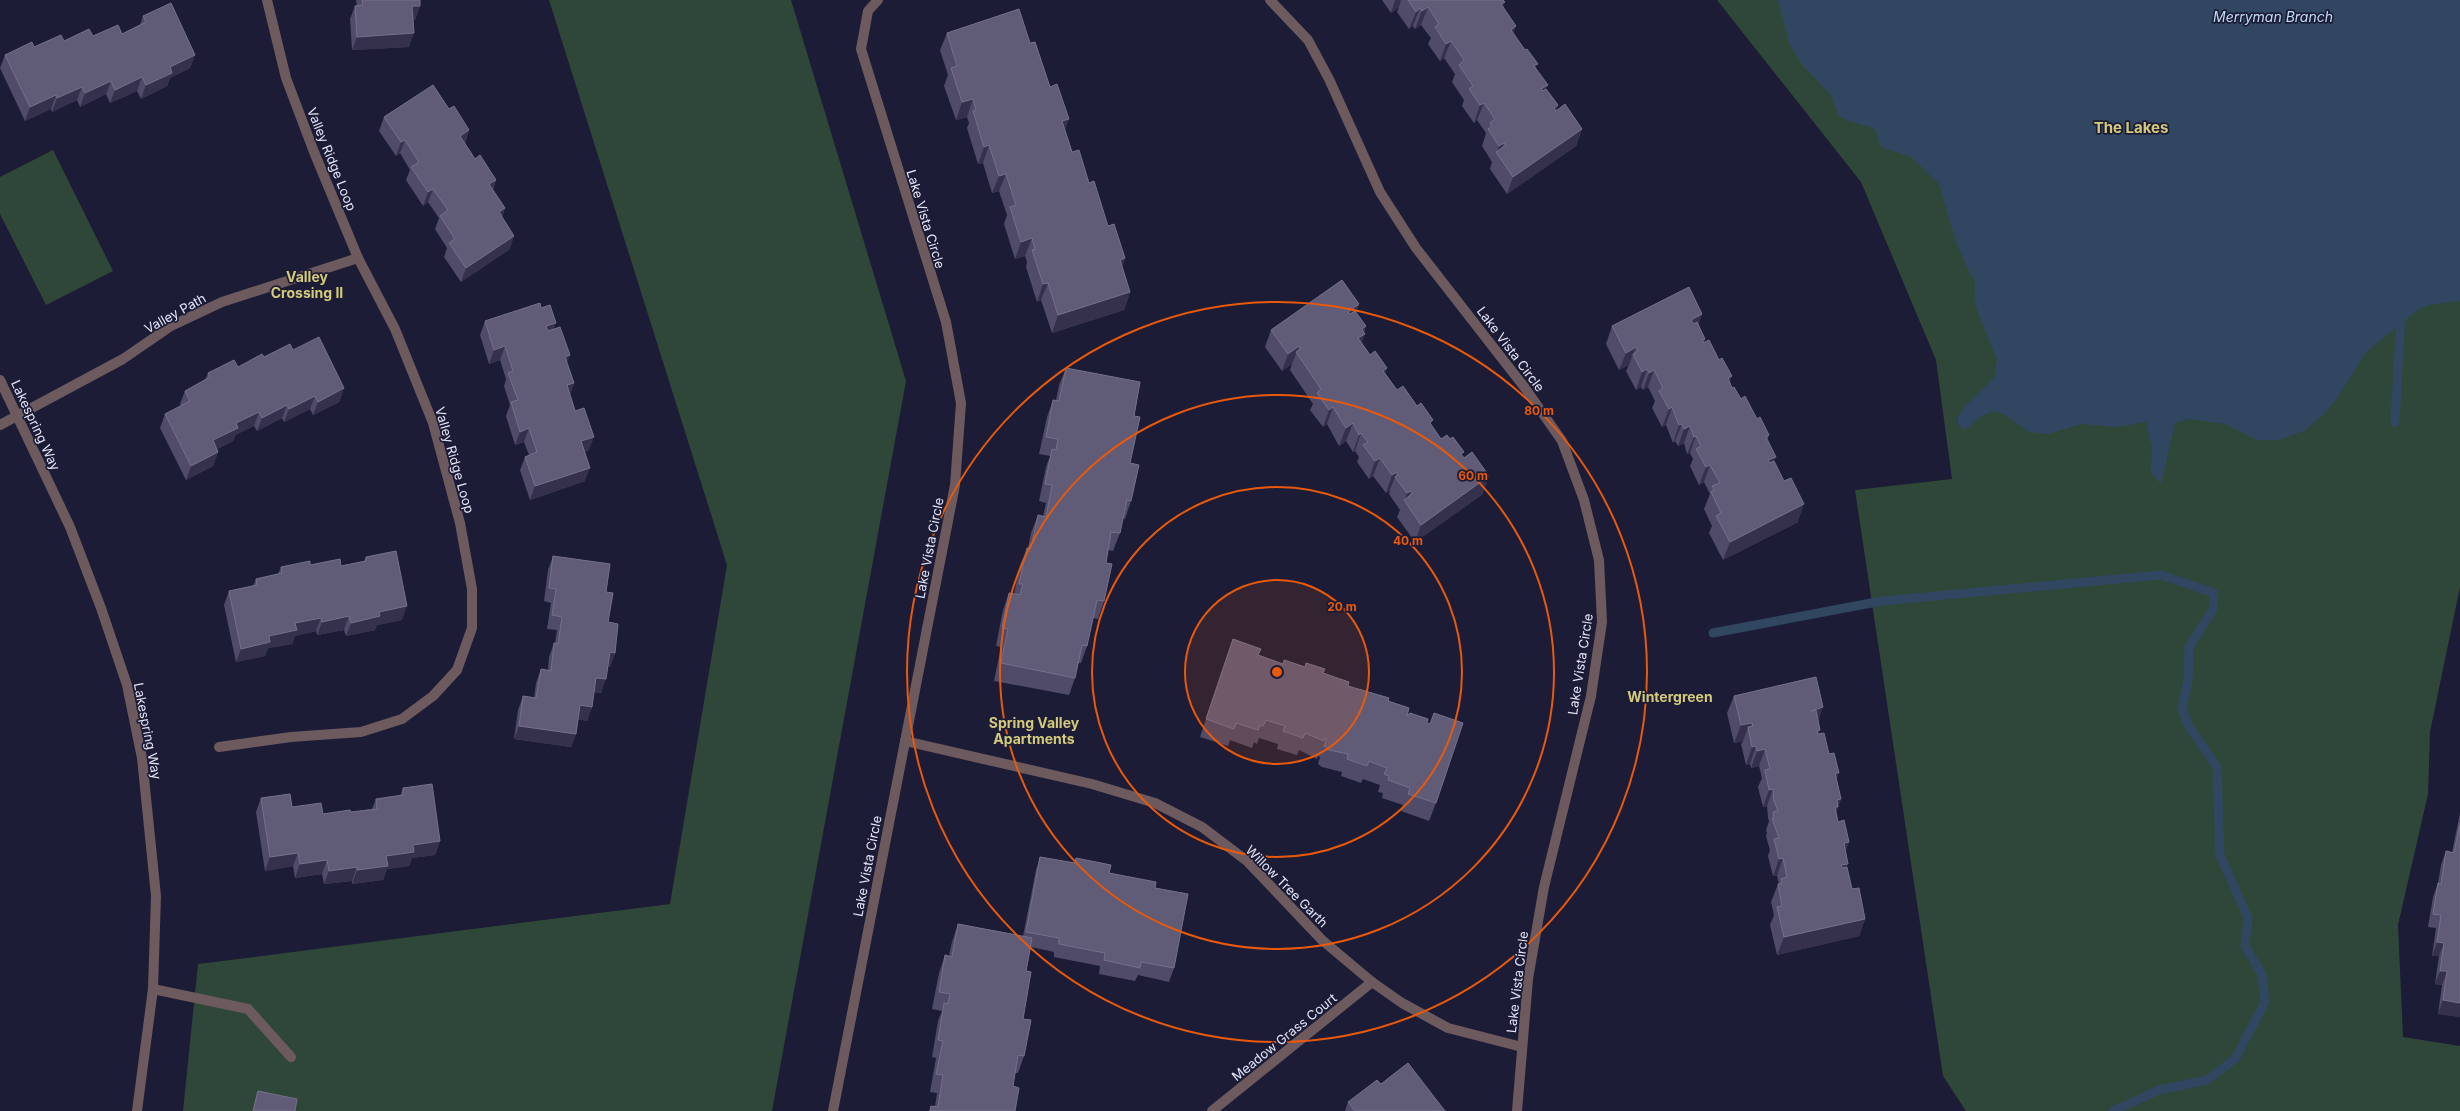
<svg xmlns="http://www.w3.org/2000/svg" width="2460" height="1111" font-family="Inter,sans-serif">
<rect width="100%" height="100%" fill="#1c1c36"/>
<g fill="#2f4738">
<path d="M549,0H791L906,381L772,1111H183L198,964L670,904L727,565Z"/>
<path d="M1717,0H2460V587L2430,732L2428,794L2398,925L2403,1037L2460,1046V1111H1966L1943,1076L1855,490L1952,479L1936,360L1861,182Z"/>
<path d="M53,150L113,271L46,305L0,214V177Z"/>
</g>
<path fill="#314761" d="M1778,0H2460V301L2430,305L2419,309L2366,352L2336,400L2323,415L2304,431L2278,440H2257L2225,424L2189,419L2175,423L2161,484L2151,473L2152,447L2146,422L2117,427L2082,424L2048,434L2029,432L2002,413L1993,411L1982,416L1968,428L1963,429L1958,424V417L1964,407L1994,378L1997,360L1978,313L1975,300V280L1970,274L1956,242L1939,184L1911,157L1884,148L1879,144L1876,131L1871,127L1845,120L1838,115L1832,96L1802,65L1789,43Z"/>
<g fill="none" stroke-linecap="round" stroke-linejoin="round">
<g stroke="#314761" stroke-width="9">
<path d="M2395,423L2401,313"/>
<path d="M1713,633L1882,601L2161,575L2214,593L2213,609L2189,647L2188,680L2182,709L2188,725L2217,767L2220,855L2248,918L2245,946L2262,974L2265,1002L2235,1059L2207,1080L2159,1090L2113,1111"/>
</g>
<g stroke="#6c5a5e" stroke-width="10">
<path d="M1270,0L1308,40L1329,79L1380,192L1416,248L1525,388L1562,441L1584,500L1599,560L1602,622L1591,696L1544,887L1528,979L1517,1111"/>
<path d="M0,380L70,527L101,608L127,685L142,758L156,896L153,989L137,1111"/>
<path d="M0,425L123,359L171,326L222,302L358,258"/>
<path d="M905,741L1092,784L1155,803L1202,827L1247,861L1322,940L1372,982L1402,1003L1448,1028L1522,1047"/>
<path d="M219,747L291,737L361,732L402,719L433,696L457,670L472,628V589L460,523L433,423L395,329L358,258L314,152L286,78L267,0"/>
<path d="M153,989L248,1009L291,1057"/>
<path d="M833,1111L955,485L961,403L946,322L861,49L868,11L878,0"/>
<path d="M1212,1111L1372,982"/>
</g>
</g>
<g fill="#504b68">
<path d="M356,0H420V6L415,20H413L409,47L352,50L350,19L355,6H357Z"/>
<path d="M1382,0H1503V7L1513,34L1536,68L1546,89L1558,105L1556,111L1582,129L1576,146L1507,194L1490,169L1492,162L1482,146L1486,133L1477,120L1474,123L1462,106L1464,100L1452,82L1455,74L1444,58L1440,61L1428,44L1431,38L1421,25L1415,29L1413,26L1409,29L1397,12L1399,7L1391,13Z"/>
<path d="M143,16L195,55L190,68L170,78L167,86L141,99L137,91L110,103L106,94L80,107L77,100L52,112L51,109L25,121L0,68L5,55L34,47L64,41L93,36L122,34L140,25Z"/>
<path d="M947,33L1030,43L1050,87L1069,119L1065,129L1072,152L1089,183L1108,226L1125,258L1122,267L1130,292L1124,310L1052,333L1041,300L1037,302L1026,267L1027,262L1025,256L1015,259L1004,224L1007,215L999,191L992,193L983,163L978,164L967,128L969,123L967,117L956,120L944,86L948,75L940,50Z"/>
<path d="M449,109L469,130L465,143L475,159L496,180L493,190L505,208L502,217L510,249L461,282L444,257L447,248L435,229L439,218L428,202L423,206L406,180L410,170L400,153L396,156L379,131L384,117Z"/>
<path d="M1359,304L1356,313L1366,326L1364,332L1362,343L1370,355L1387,368L1385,373L1397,390L1417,406L1441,439L1462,456L1483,494L1415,542L1397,517L1400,510L1389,494L1390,490L1386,493L1373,476L1369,479L1357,462L1359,457L1355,451L1353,452L1346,441L1339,446L1327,424L1323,427L1310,410L1313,404L1290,370L1292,364L1282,371L1265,347L1271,330Z"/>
<path d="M541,308L554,329L574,383L570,394L589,450L584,452L585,481L530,500L520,470L525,457L529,455L524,442L515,445L506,416L510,405L504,386L506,379L500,360L489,364L480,335L485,321Z"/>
<path d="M1702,314L1698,325L1705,339L1704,342L1732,376L1729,381L1732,388L1769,435L1767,440L1774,461L1798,522L1723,560L1709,533L1712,526L1704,509L1710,494L1704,482L1699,485L1690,466L1693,459L1690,453L1687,454L1684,443L1678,446L1675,441L1673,443L1666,425L1662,427L1652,408L1655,401L1648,387L1643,390L1641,387L1636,390L1626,371L1629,365L1619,370L1606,344L1612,326Z"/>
<path d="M293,350L344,388L339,402L313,415L310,409L284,422L282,418L257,431L254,426L235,435L233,441L217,449L218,452L213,466L186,480L160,428L165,414L181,406L180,404L185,391L205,380L208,373L238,367L264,357Z"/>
<path d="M1066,368L1134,416L1130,463L1131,501L1125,519L1123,518L1120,533L1113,551L1108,550L1106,563L1104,601L1098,619L1093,618L1087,646L1081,663H1078L1075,678L1069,695L994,681L1001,647L996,646L1003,610L1009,593L1014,594L1020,565L1027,548H1028L1031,533L1038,515L1043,516L1046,503L1039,501L1046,467L1050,456L1039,454L1047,417L1053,400H1056L1059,385Z"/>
<path d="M553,556L606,592L608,622L615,653L610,667L608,666L601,693L594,692L592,707L587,721L578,719L576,734L571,747L514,739L518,710L523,696L534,698L536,683L541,669L548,670L549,657L554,643H555L557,630L547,629L551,603L544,601L548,570Z"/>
<path d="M366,557L402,620L377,625L375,630L346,636L344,630L317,635L316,631L295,636L292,644L268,648L265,656L236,662L224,605L229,591L253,586L256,579L278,574L281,567L310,565L341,566L364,561Z"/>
<path d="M1233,639L1258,655L1283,664L1323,673L1348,686L1388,701L1407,716L1427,723L1436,803L1429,821L1401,811L1403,805L1382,798L1383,793L1378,792L1380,785L1363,779L1361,783L1341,776L1342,772L1322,767L1318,764L1320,757L1318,756L1317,759L1299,750L1297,755L1277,749L1278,744L1259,738L1257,744L1254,742L1252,748L1230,740L1228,746L1200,737Z"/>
<path d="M1734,696L1818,721L1819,734L1829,754L1836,779L1841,799L1836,812L1838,822L1849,842L1845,851L1847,868L1852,889L1865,919L1859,936L1777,955L1770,925L1774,915L1771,902L1778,884H1779L1777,876H1773L1768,856L1770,850L1766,836L1767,833L1766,830L1769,821L1768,818L1767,806L1763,807L1758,787L1762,778L1759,766L1751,768L1750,764L1746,765L1741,744L1743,741L1734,743L1727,713Z"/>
<path d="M403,788L440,841L435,855L412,858L409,866L387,869L383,880L352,884V881L324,884L322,874L295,878L293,866L265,871L256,812L261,798L292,807L323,814L351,812L372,809L376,799L400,796Z"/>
<path d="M2460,813V1017L2438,1014L2442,985L2435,984L2439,956H2432L2436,928L2428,927L2433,897L2438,883L2441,865L2446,851L2452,852Z"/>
<path d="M1040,857L1074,863L1076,858L1109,873L1155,888L1174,968L1169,982L1138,975L1135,981L1099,974L1100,966L1054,957V952L1031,947L1026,971L1023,1019L1024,1056L1018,1073H1015L1013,1086L1015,1111H929L931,1106H935L937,1093L930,1092L936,1058L932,1057L938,1021L942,1011L932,1009L939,973L945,955L949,956L952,942L958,924L1023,936L1036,870Z"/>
<path d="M1381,1084L1445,1111H1345L1348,1102Z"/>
<path d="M258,1091L295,1111H253L256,1096Z"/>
</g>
<g fill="#35314d">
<path d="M1395,0H1401L1399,7L1391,13Z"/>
<path d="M1505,2L1499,20L1501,4Z"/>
<path d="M412,6H420L415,20H407Z"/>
<path d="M1428,7L1421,25L1415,29L1422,11Z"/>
<path d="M1420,8L1413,26L1409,29L1416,12Z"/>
<path d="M1516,26L1510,44L1511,30Z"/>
<path d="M414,33L409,47L352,50L357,37Z"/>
<path d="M1451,41L1444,58L1440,61L1446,44Z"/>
<path d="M195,55L190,68L170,78L167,86L141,99L146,85L170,67Z"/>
<path d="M142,77L137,91L110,103L115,90Z"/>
<path d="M111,81L106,94L80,107L85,93Z"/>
<path d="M1548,85L1541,102V89Z"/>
<path d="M82,87L77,100L52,112L57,98Z"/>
<path d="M56,95L51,109L25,121L30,107Z"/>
<path d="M973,99L967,117L956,120L962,102Z"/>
<path d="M1484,103L1477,120L1474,123L1480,105Z"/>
<path d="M1558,105L1551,123L1554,108Z"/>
<path d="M1069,119L1062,137V121Z"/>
<path d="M1582,129L1576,146L1507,194L1513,177Z"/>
<path d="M469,130L464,143L460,136Z"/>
<path d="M405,140L400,153L396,156L401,142Z"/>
<path d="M1504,143L1499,156L1497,152L1499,146Z"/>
<path d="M989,145L983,163L978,164L984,147Z"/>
<path d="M1006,174L999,191L992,193L999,176Z"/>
<path d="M496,180L491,193L489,184Z"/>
<path d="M433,189L428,202L423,206L428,192Z"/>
<path d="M505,208L500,222L499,212Z"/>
<path d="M514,236L510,249L461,282L466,268Z"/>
<path d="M1032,238L1025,256L1015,259L1021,242Z"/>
<path d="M1125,258L1119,276L1120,260Z"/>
<path d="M1048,283L1041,300L1037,302L1043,284Z"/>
<path d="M1130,292L1124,310L1052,333L1058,315Z"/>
<path d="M1359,304L1353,322L1348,312Z"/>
<path d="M1702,314L1696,332L1691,320Z"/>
<path d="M556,323L551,336L541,339L546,326Z"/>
<path d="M1366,326L1362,335L1365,334L1359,351L1352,356L1362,329Z"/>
<path d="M505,346L500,360L489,364L494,350Z"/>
<path d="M1299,346L1292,364L1282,371L1288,354Z"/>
<path d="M1636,347L1633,355V354L1629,365L1619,370L1626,353Z"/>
<path d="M570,355L565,369V357Z"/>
<path d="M1387,368L1381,385L1383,371Z"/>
<path d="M1647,369L1641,387L1636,390L1642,372Z"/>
<path d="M1654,370L1648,387L1643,390L1649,373Z"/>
<path d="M1732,376L1725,393L1728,378Z"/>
<path d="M574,383L569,397L567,385Z"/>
<path d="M344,388L339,402L313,415L318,402Z"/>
<path d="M315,396L310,409L284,422L289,409Z"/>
<path d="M287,405L282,418L257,431L262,418Z"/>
<path d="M1333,407L1327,424L1323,427L1329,410Z"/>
<path d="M1672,407L1666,425L1662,427L1669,409Z"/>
<path d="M259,412L254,426L235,435L233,441L208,454L213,440L236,423Z"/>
<path d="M1353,423L1346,441L1339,446L1346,428Z"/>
<path d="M1682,424L1675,441L1673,443L1679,425Z"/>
<path d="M1690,426L1684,443L1678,446L1684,429Z"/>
<path d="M529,428L524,442L515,445L520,432Z"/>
<path d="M1361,433L1355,451L1353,452L1359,435Z"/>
<path d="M1696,436L1690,453L1687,454L1694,437Z"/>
<path d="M594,437L589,450L576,455L581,441Z"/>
<path d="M218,452L213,466L186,480L191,466Z"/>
<path d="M1776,457L1769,474L1768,460Z"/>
<path d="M1380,458L1373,476L1369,479L1375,461Z"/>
<path d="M1710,465L1704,482L1699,485L1706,467Z"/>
<path d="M590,468L585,481L530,500L535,486Z"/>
<path d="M1397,472L1390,490L1386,493L1392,475Z"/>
<path d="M1489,476L1483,494L1415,542L1421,525Z"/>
<path d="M1411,491L1406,504L1404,501L1407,493Z"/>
<path d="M1804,504L1798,522L1723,560L1730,542Z"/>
<path d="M407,606L402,620L377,625L375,630L346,636L351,623L379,612Z"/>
<path d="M349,616L344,630L317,635L322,622Z"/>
<path d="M321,618L316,631L295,636L292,644L268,648L265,656L236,662L241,649L295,623Z"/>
<path d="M610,652L615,653L610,667L605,666Z"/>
<path d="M596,678L606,679L601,693L591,692Z"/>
<path d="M580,705L592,707L587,721L575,719Z"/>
<path d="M1823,707L1817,725L1811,711Z"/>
<path d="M1752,723L1749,732L1748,727L1743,741L1734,743L1741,725Z"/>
<path d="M519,726L576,734L571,747L514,739Z"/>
<path d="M1820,730L1814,748L1817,731Z"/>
<path d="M1756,746L1750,764L1746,765L1752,747Z"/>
<path d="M1765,749L1759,766L1751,768L1757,751Z"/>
<path d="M1835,773H1839L1832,790Z"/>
<path d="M1773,789L1767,806L1763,807L1769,790Z"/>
<path d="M1841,799L1838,807L1832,824L1837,800Z"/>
<path d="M440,841L435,855L412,858L409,866L387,869L383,880L352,884L357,870L386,856L413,845Z"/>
<path d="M1849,842L1842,860L1844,843Z"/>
<path d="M298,853L293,866L265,871L270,857Z"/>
<path d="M1783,858L1777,876H1773L1779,859Z"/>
<path d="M327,860L322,874L295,878L300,864Z"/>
<path d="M1848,864L1842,881L1841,865Z"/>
<path d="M357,867L352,881L324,884L329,871Z"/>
<path d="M1865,919L1859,936L1777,955L1784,937Z"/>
<path d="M2437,942L2444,943L2439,956H2432Z"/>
<path d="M2440,971H2447L2442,985L2435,984Z"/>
<path d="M2443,1000L2460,1003V1017L2438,1014Z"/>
</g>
<g fill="#605b77" stroke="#75718b">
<path d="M362,0H420V6H412L414,33L357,37L355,6L363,5Z"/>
<path d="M1408,0H1503L1505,2L1501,4L1516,26L1511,30L1525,50L1527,49L1538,64L1534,66L1548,85L1541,89L1543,91L1546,89L1558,105L1554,108L1556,111L1565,104L1582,129L1513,177L1496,152L1506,145L1504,143L1499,146L1488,129L1492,126L1490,123L1495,119L1484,103L1480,105L1469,89L1473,86L1459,65L1464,60L1451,41L1446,44L1435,27L1439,24L1428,7L1422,11L1420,8L1416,12Z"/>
<path d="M171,3L195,55L170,67L172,73L146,85L142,77L115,90L111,81L85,93L82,87L57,98L56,95L30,107L5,55L32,42L34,47L61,35L64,41L89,29L93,36L118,25L122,34L146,22L143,16Z"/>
<path d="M1019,9L1030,43L1035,42L1050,87L1057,84L1069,119L1062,121L1072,152L1079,150L1089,183L1094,181L1108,226L1114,224L1125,258L1120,260L1130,292L1058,315L1048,283L1043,284L1032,250L1035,249L1032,238L1021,242L1010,207L1016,205L1006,174L999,176L989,145L984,147L973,111L976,110L973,99L962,102L951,68L957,66L947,33Z"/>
<path d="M433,85L449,109L454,106L469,130L460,136L475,159L480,155L496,180L489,184L505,208L499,212L514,236L466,268L449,243L455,239L440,216L448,210L433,189L428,192L411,167L419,162L405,140L401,142L384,117Z"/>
<path d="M1342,280L1359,304L1348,312L1350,314L1355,311L1366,326L1362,329L1365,334L1358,338L1370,355L1375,351L1387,368L1383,371L1397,390L1403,386L1417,406L1421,403L1433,420L1430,423L1441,439L1447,435L1450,439L1453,437L1464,452L1461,454L1464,458L1472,452L1489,476L1421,525L1404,500L1413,493L1411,491L1407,493L1395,477L1398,475L1397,472L1392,475L1380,458L1375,461L1363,445L1368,442L1361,433L1359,435L1353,423L1346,428L1333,407L1329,410L1317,393L1321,389L1296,352L1301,349L1299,346L1288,354L1271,330Z"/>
<path d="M1689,287L1702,314L1691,320L1694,324L1697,322L1705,339L1702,340L1703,343L1709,340L1719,360L1722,358L1732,376L1728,378L1732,388L1734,387L1741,399L1745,396L1757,419L1760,417L1769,435L1766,437L1776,457L1768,460L1770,463L1774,461L1784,481L1791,478L1804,504L1730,542L1716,516L1721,513L1711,492L1714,490L1712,486L1720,483L1710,465L1706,467L1696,449L1701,446L1696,436L1694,437L1690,426L1684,429L1682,424L1679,425L1672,407L1669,409L1659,391L1663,388L1654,370L1649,373L1647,369L1642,372L1633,354L1638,351L1636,347L1626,353L1612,326Z"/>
<path d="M540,303L541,308L550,305L556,323L546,326L548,331L560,327L570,355L565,357L574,383L567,385L575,411L584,408L594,437L581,441L590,468L535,486L525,457L537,452L529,428L520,432L511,402L518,400L508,373L513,371L505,346L494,350L485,321Z"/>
<path d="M319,337L344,388L318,402L315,396L289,409L287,405L262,418L259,412L236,423L238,428L213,440L218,452L191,466L165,414L190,401L185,391L210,377L208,373L234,360L238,367L262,354L264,357L290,344L293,350Z"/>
<path d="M1066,368L1140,382L1134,416L1140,417L1130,463L1139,465L1131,501L1127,500L1120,533L1111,532L1106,563L1112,564L1104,601L1097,600L1087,646L1082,645L1075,678L1001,663L1008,629L1002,628L1009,593L1020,595L1023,584H1019L1027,548H1031L1038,515L1046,517L1052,485L1045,484L1052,449L1056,450L1058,439L1046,437L1053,400L1059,401Z"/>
<path d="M396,551L407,606L379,612L380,616L351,623L349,616L322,622L321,618L295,623L297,630L269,636L270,642L241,649L229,591L257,585L256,579L282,573L281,567L310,561V565L340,559L341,566L366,561V557Z"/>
<path d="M553,556L610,564L606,592L613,593L608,622L618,624L615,653L610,652L606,679L596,678L592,707L580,705L576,734L519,726L523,696L536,698L541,669L551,671L554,643L558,644L562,617L552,615L556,589L549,588Z"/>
<path d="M1233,639L1261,649L1258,655L1283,664L1284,660L1305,667L1306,663L1325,669L1323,673L1349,682L1348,686L1389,698L1388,701L1409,708L1407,716L1410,713L1428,719L1427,723L1430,724L1434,713L1463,723L1436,803L1408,794L1410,788L1388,780L1389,776L1384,774L1387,768L1369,761L1367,766L1347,759L1348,754L1329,750L1324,746L1327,739L1324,738V741L1305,733L1303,738L1283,731L1285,726L1266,720L1263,726L1260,725L1258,730L1236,723L1234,729L1206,719Z"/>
<path d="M1816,677L1823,707L1811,711L1816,710L1820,730L1817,731L1818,734L1824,733L1829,754L1834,753L1839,773H1835L1841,799L1837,800L1838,807H1835L1838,822L1844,820L1849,842L1844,843L1848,864L1841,865L1842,868L1847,867L1852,889L1859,888L1865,919L1784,937L1777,907L1782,906L1778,884L1782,883L1781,879L1787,877L1783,858L1779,859L1774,839L1779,838L1772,818L1774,819L1773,812L1778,811L1774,801L1773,789L1769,790L1765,770L1770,769L1765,749L1757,751L1756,746L1752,747L1748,727L1753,726L1752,723L1741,725L1734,696Z"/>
<path d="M432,784L440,841L413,845L414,852L386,856L388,866L357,870V867L329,871L327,860L300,864L298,853L270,857L261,798L290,794L292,807L321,803L323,814L350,810L351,812L377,809L376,799L403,795V788Z"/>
<path d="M2460,823V1003L2443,1000L2447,971H2440L2444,943L2437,942L2441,915L2433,914L2438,883L2441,884L2446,851L2454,853Z"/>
<path d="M1040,857L1075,863L1076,858L1111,865L1109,873L1156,882L1155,888L1188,894L1174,968L1141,962L1140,968L1104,960L1105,953L1059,944V938L1026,932Z"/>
<path d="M958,924L1032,938L1026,971L1031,972L1023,1019L1031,1020L1024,1056L1018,1055L1013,1086L1019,1088L1015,1111H930L931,1106L938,1107L943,1075L936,1074L943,1041L938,1040L944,1003L948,1004L950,994L939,992L945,955L952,957Z"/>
<path d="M1408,1063L1445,1111H1355L1348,1102L1377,1080L1381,1084Z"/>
<path d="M258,1091L297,1099L295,1111H253Z"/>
</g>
<circle cx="1277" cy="672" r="92" fill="#e8590c" fill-opacity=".12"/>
<g fill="none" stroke="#e8590c" stroke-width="2">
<circle cx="1277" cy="672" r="92"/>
<circle cx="1277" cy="672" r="185"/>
<circle cx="1277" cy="672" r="277"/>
<circle cx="1277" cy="672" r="370"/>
</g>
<g text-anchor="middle" stroke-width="3.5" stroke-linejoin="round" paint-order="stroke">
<g font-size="13" fill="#e4e5f7" stroke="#1c1c36">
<text transform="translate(332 159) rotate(68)" y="5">Valley Ridge Loop</text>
<text transform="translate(926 219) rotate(73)" y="5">Lake Vista Circle</text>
<text transform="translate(175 313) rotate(-29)" y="5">Valley Path</text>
<text transform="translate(1511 349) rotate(53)" y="5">Lake Vista Circle</text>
<text transform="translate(36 425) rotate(65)" y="5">Lakespring Way</text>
<text transform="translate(455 460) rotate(74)" y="5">Valley Ridge Loop</text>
<text transform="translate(929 548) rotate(-79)" y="5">Lake Vista Circle</text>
<text transform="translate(1580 664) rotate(-81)" y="5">Lake Vista Circle</text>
<text transform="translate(148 731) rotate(79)" y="5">Lakespring Way</text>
<text transform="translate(867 866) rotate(-79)" y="5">Lake Vista Circle</text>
<text transform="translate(1287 886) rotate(45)" y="5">Willow Tree Garth</text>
<text transform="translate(1517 982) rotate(-83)" y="5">Lake Vista Circle</text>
<text transform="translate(1284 1037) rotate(-39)" y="5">Meadow Grass Court</text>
</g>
<g font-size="14" font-style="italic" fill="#c3dcf9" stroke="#1c1c36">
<text x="2273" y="22">Merryman Branch</text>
</g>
<g font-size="14" font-weight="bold" fill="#d4ca7c" stroke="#1c1c36">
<text x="307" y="282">Valley<tspan x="307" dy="16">Crossing II</tspan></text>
<text x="1670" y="702">Wintergreen</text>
<text x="1034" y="728">Spring Valley<tspan x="1034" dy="16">Apartments</tspan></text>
</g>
<g font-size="15" font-weight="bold" fill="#d4ca7c" stroke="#1c1c36">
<text x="2131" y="133">The Lakes</text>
</g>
</g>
<circle cx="1277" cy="672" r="6" fill="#e8590c" stroke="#1c1c36" stroke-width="2"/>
<g font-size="12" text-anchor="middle" font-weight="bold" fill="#e8590c" stroke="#1c1c36" stroke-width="3.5" stroke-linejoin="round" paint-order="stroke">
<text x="1539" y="415">80 m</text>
<text x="1473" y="480">60 m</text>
<text x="1408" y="545">40 m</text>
<text x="1342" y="611">20 m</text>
</g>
</svg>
